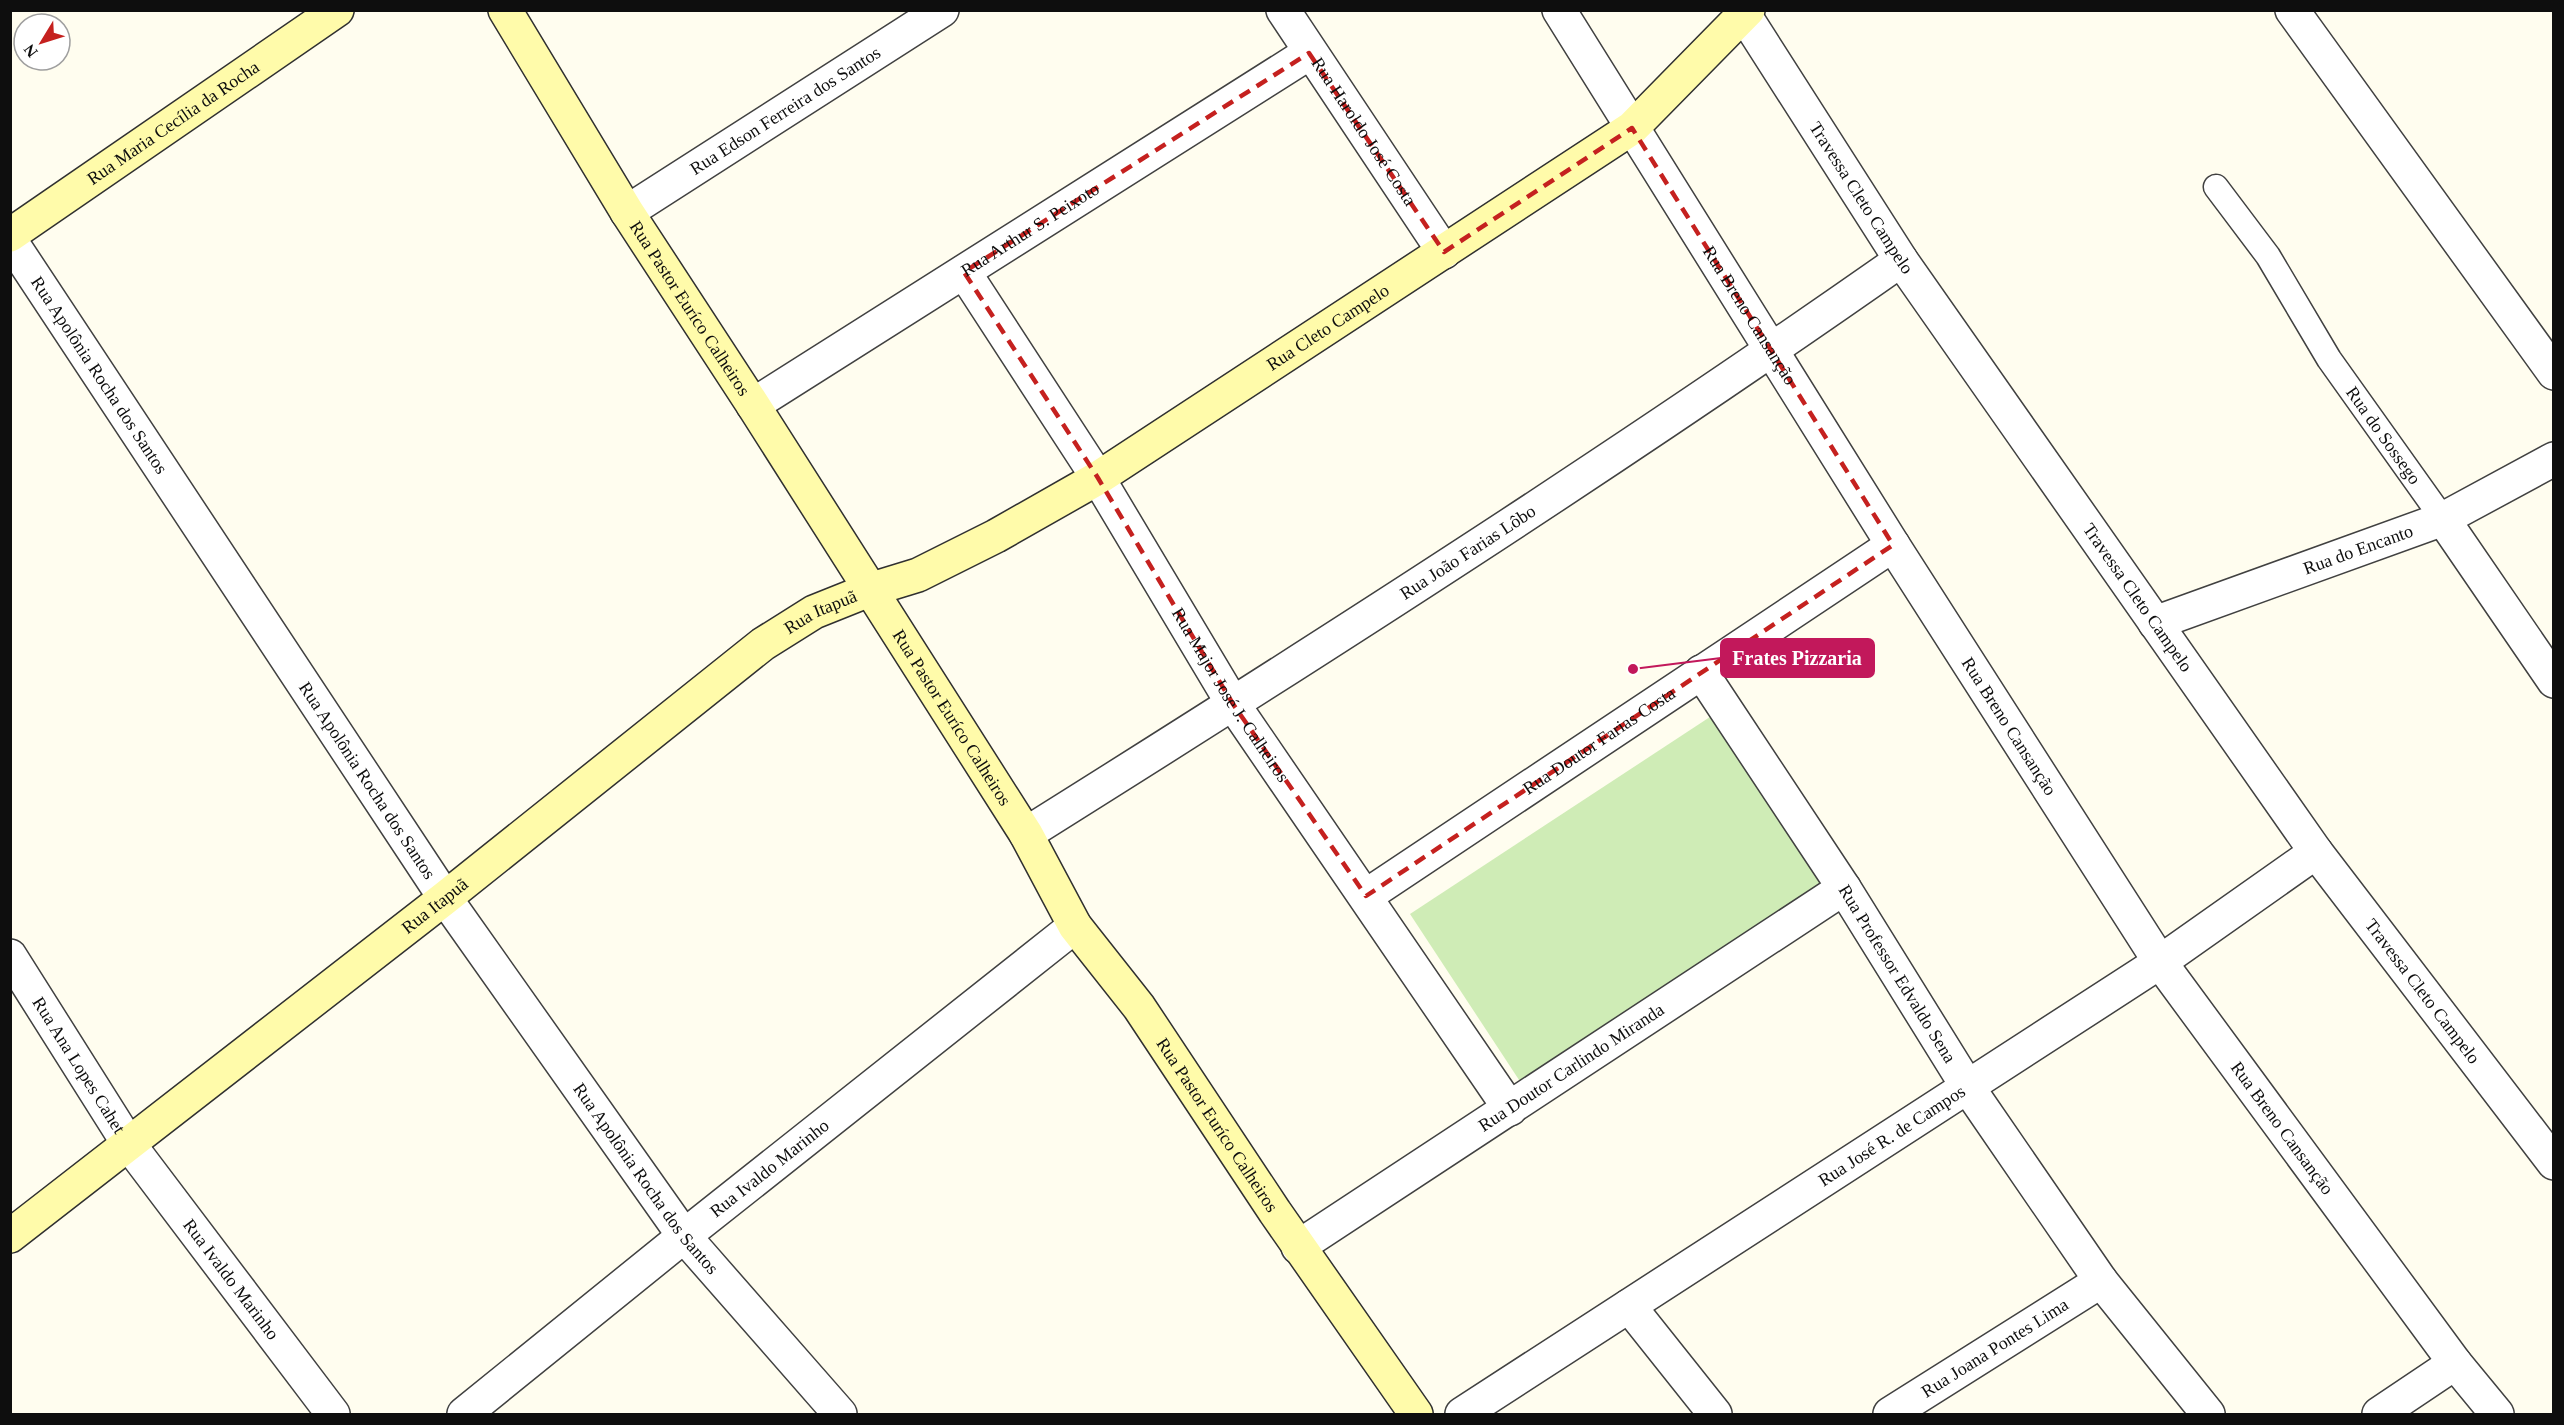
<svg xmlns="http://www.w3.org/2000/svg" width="2564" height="1425" font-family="Georgia,serif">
<rect width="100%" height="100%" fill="#fffdef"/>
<path fill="#cfecb6" d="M1716,713L1833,890L1527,1092L1410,914Z"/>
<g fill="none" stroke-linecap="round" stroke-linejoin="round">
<defs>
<g id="lane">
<path id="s1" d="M2216,187L2268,256L2329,359L2443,519"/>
</g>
<g id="street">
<path id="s2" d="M1283,10L1444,252"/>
<path id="s3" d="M1559,10L1893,545L2160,962L2455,1363L2497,1414"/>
<path d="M2292,10L2554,373"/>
<path id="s4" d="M1745,16L1901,260L2316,852L2554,1163"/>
<path id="s5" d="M627,212L942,10"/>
<path id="s6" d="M10,240L445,898L684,1236L840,1414"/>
<path id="s7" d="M964,272L1098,478L1233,704L1510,1109"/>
<path id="s8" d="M753,405L1309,53"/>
<path d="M2443,519L2554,681"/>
<path id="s9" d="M2155,623L2443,519L2554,459"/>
<path id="s10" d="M1701,672L1844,888L1967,1086L2101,1281L2208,1414"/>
<path id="s11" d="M1026,834C1321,649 1616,460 1901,260"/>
<path id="s12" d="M1366,896L1893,545"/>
<path id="s13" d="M10,956L128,1143L333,1414"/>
<path id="s14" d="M1298,1247L1844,888"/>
<path d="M1629,1306L1715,1414"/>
<path id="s15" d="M464,1414L684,1236L1075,926"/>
<path id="s16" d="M1462,1414L2160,962L2316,852"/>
<path id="s17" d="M1890,1414L2101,1281"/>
<path d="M2379,1414L2455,1363"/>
</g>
<g id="secondary">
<path id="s18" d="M505,10L627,212L753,405L1026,834L1075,926L1139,1007L1275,1212L1416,1414"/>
<path id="s19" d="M10,235L337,10"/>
<path id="s20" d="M10,1236L445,898L763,644L814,612L869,590L918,575L996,536L1098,478L1632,128L1748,10"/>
</g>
</defs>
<use href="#lane" stroke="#414141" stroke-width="27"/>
<use href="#street" stroke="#414141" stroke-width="36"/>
<use href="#secondary" stroke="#303030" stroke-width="36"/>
<use href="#lane" stroke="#fff" stroke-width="24"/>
<use href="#street" stroke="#fff" stroke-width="33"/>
<use href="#secondary" stroke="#fffbaa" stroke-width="33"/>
</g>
<path fill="none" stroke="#c5211f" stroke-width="4.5" stroke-dasharray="12 8" stroke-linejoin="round" d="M1309,53L1444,252L1632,128L1893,545L1366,896L1233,704L1098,478L964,272Z"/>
<g text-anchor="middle" stroke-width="6" stroke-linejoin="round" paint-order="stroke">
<g font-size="18" fill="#0e0e0e" stroke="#fff">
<text dy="6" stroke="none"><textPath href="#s5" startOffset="188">Rua Edson Ferreira dos Santos</textPath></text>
<text dy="6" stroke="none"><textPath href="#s19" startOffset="198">Rua Maria Cecília da Rocha</textPath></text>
<text dy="6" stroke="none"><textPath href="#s2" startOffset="146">Rua Haroldo José Costa</textPath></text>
<text dy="6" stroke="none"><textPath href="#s4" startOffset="216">Travessa Cleto Campelo</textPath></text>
<text dy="6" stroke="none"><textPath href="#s8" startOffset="328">Rua Arthur S. Peixoto</textPath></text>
<text dy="6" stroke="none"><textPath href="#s18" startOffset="351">Rua Pastor Euríco Calheiros</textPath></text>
<text dy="6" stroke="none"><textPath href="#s3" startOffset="360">Rua Breno Cansanção</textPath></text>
<text dy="6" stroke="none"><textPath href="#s20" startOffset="1608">Rua Cleto Campelo</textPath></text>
<text dy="6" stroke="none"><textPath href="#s6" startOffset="162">Rua Apolônia Rocha dos Santos</textPath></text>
<text dy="6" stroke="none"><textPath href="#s1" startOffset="300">Rua do Sossego</textPath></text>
<text dy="6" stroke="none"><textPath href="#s9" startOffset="216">Rua do Encanto</textPath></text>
<text dy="6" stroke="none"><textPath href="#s11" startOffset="524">Rua João Farias Lôbo</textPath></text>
<text dy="6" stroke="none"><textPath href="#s4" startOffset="702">Travessa Cleto Campelo</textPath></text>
<text dy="6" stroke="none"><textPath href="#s20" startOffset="1024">Rua Itapuã</textPath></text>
<text dy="6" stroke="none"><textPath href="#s7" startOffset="500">Rua Major José J. Calheiros</textPath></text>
<text dy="6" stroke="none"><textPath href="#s18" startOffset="837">Rua Pastor Euríco Calheiros</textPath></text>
<text dy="6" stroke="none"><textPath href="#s3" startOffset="846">Rua Breno Cansanção</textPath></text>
<text dy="6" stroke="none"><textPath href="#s12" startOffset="280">Rua Doutor Farias Costa</textPath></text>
<text dy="6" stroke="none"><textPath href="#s6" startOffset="648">Rua Apolônia Rocha dos Santos</textPath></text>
<text dy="6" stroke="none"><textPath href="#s20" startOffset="538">Rua Itapuã</textPath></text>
<text dy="6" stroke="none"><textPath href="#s10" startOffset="360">Rua Professor Edvaldo Sena</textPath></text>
<text dy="6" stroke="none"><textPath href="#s4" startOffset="1188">Travessa Cleto Campelo</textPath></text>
<text dy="6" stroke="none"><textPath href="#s13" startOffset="129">Rua Ana Lopes Cahet</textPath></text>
<text dy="6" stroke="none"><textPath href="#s14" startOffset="327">Rua Doutor Carlindo Miranda</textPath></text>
<text dy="6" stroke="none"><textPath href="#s18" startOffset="1324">Rua Pastor Euríco Calheiros</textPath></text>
<text dy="6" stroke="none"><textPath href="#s3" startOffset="1332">Rua Breno Cansanção</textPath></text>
<text dy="6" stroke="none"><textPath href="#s16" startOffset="512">Rua José R. de Campos</textPath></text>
<text dy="6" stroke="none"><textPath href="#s15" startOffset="392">Rua Ivaldo Marinho</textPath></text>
<text dy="6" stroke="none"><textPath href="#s6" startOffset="1134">Rua Apolônia Rocha dos Santos</textPath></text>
<text dy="6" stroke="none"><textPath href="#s13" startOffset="392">Rua Ivaldo Marinho</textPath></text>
<text dy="6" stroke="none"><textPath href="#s17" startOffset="124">Rua Joana Pontes Lima</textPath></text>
</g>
</g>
<path fill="none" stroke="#c2185b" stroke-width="2" d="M1633 669L1721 658"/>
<circle fill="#c2185b" stroke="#fff" stroke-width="2" cx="1633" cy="669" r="6"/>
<rect fill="#c2185b" stroke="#c2185b" stroke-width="2" x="1721" y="639" width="153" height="38" rx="6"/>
<g font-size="20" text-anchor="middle" font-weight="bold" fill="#fff">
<text x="1797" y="665">Frates Pizzaria</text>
</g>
<rect width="2564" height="1425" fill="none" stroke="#0e0e0e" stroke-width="24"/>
<g transform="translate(42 42) rotate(232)"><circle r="28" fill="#ffffff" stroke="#9f9f9f" stroke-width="1.5"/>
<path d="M0-4.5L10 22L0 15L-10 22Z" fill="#c5211f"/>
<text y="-9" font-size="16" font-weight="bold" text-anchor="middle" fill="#0e0e0e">N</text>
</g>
</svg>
